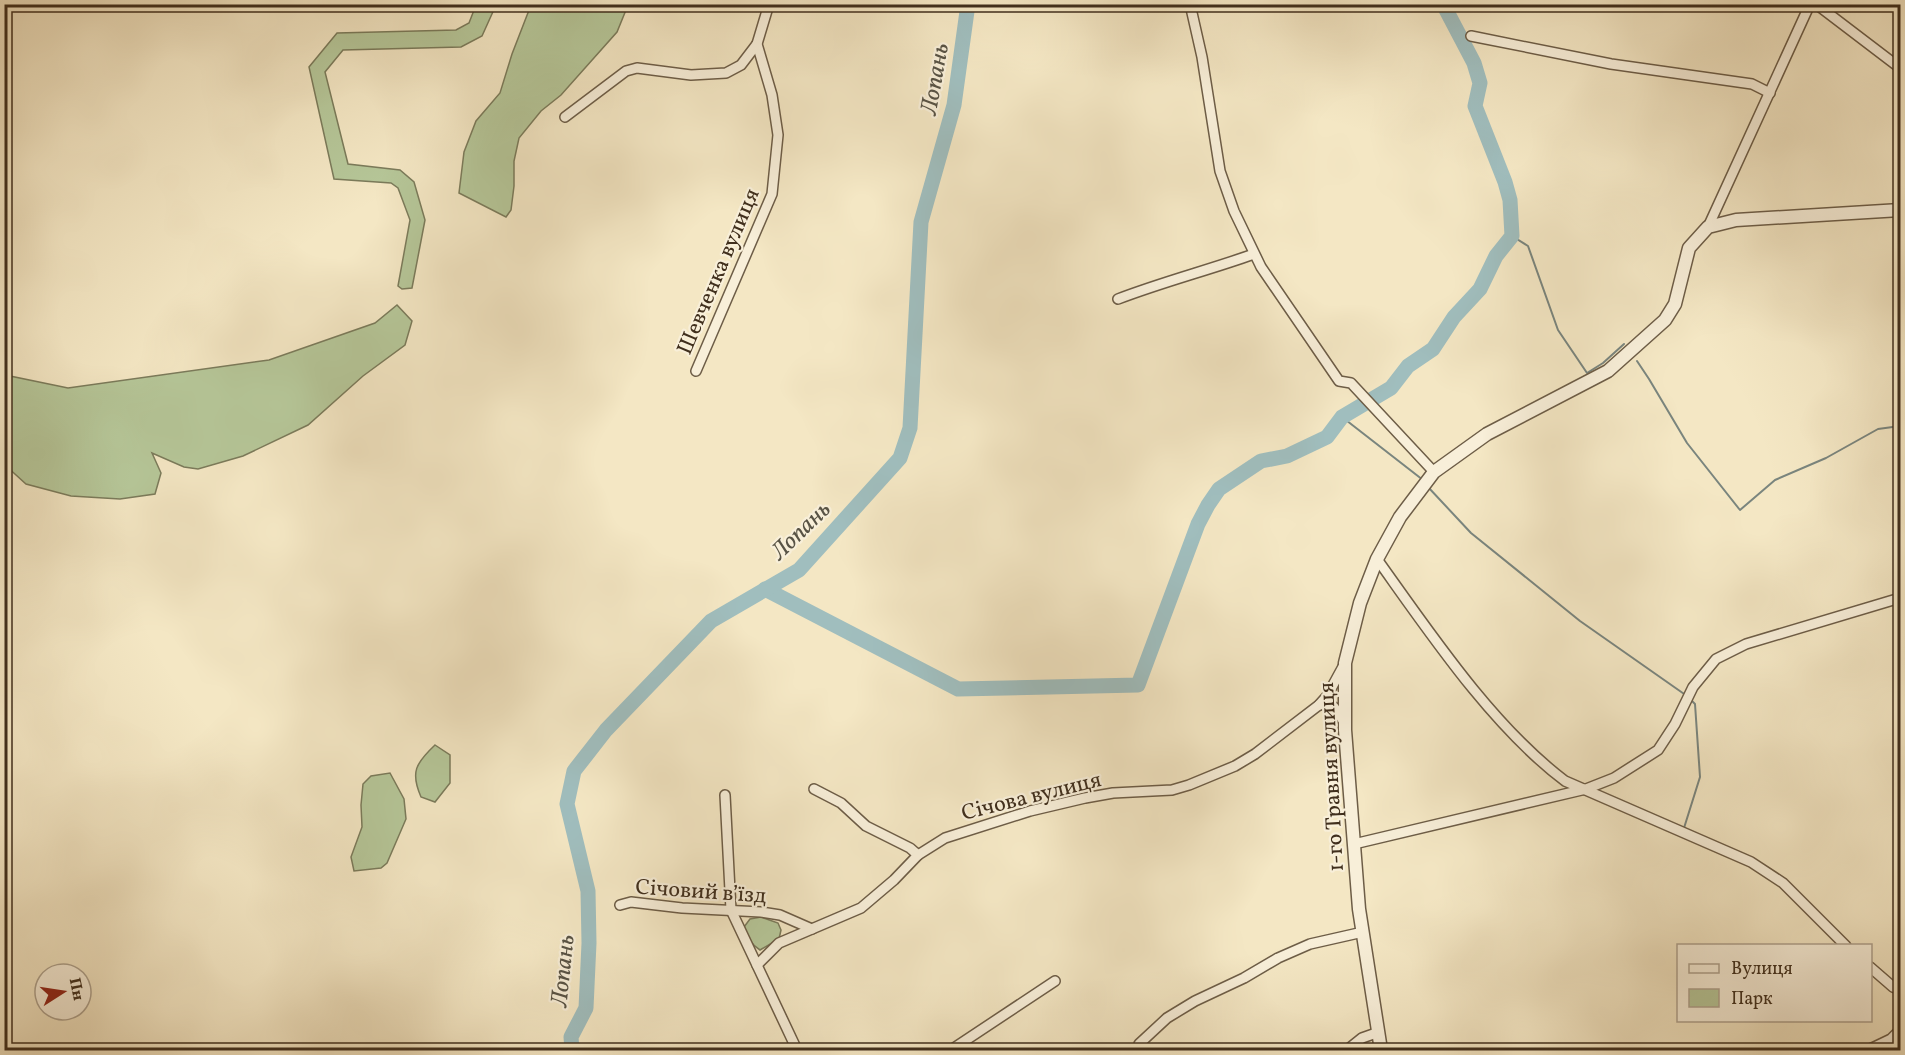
<svg xmlns="http://www.w3.org/2000/svg" width="1905" height="1055" font-family="Vollkorn,serif">
<rect width="100%" height="100%" fill="#f4e7c4"/>
<filter id="stains"><feTurbulence type="fractalNoise" baseFrequency=".00333" numOctaves="4"/><feColorMatrix values="0 0 0 0 .2 0 0 0 0 .09 0 0 0 0 .02 0 0 0 .5 -.17"/></filter>
<radialGradient id="worn" r=".72"><stop offset=".6" stop-color="#630" stop-opacity="0"/><stop offset="1" stop-color="#630" stop-opacity=".3"/></radialGradient>
<g fill="#b6c799" stroke="#7b7b5b" stroke-width="1.5">
<path d="M476,5H496L482,36L461,47L343,50L325,72L348,164L400,170L414,182L425,220L412,288L402,289L398,286L410,220L398,188L391,183L334,179L309,67L337,33L456,30L469,23Z"/>
<path d="M531,5H628L617,32L561,95L541,111L519,138L514,161V186L511,210L506,217L459,193L464,152L476,121L500,93L512,54Z"/>
<path d="M397,305L412,321L405,345L363,376L308,425L243,456L198,469L184,467L152,453L161,473L155,494L120,499L71,496L26,484L5,465V375L68,388L269,360L375,323Z"/>
<path d="M435,745L450,755V783L435,802L421,797C410,772 416,763 435,745Z"/>
<path d="M390,773L404,799L406,819L387,863L381,868L354,871L351,857L362,827L361,805L363,784L371,776Z"/>
<path d="M761,917L778,923L781,930L779,939L760,950C752,945 745,936 744,927L750,919Z"/>
</g>
<g fill="none" stroke-linecap="round" stroke-linejoin="round">
<g stroke="#7a857e" stroke-width="2">
<path d="M1512,236L1528,246L1558,330L1587,373L1603,363L1624,344"/>
<path d="M1637,361L1649,379L1687,443L1740,510L1775,480L1826,458L1878,429L1900,426"/>
<path d="M1342,417L1423,480"/>
<path d="M1428,487L1471,533L1580,621L1687,696"/>
<path d="M1686,829L1684,828L1700,777L1695,704L1691,700"/>
</g>
<g stroke="#a0bebe" stroke-width="15">
<path d="M765,589L958,689L1138,685L1198,524L1208,505L1219,489L1261,461L1287,456L1327,437L1342,417L1391,388L1408,366L1433,349L1454,317L1480,289L1496,256L1512,236L1510,200L1505,182L1475,106L1480,83L1474,63L1443,4"/>
<path d="M572,1050L571,1037L586,1008L589,943L588,891L567,804L574,771L606,730L711,621L799,570L900,458L910,428L921,222L954,105L968,4"/>
</g>
<defs>
<g id="minor">
<path d="M1190,4L1202,57L1220,171L1234,211L1261,267L1339,381L1351,383L1434,472"/>
<path d="M1816,4L1900,68"/>
<path d="M1471,36L1611,64L1752,84L1770,93"/>
<path d="M565,117L626,71L637,68L691,75L726,73L741,65L757,44"/>
<path d="M1708,227L1810,4"/>
<path d="M1118,299C1162,282 1209,270 1254,254"/>
<path d="M696,371L772,194L778,135L772,95L757,44L769,4"/>
<path d="M1377,559C1430,633 1492,726 1565,781L1751,862L1783,883L1846,946"/>
<path d="M1319,705L1324,704L1334,707L1344,722"/>
<path d="M814,789L841,803L866,826L910,848L918,855"/>
<path d="M725,795L731,910L797,1050"/>
<path d="M1354,844L1586,789L1614,778L1658,750L1675,724L1693,687L1716,659L1746,644L1900,598"/>
<path d="M620,905L631,902L682,908L761,912L780,915L812,929"/>
<path d="M757,965L779,943L861,908L894,880L918,855L945,838L1030,811L1085,798L1113,793L1172,790L1189,785L1235,766L1255,754L1319,705L1327,696L1345,663"/>
<path d="M1870,967L1893,987L1900,990"/>
<path d="M1139,1044L1167,1018L1195,1001L1244,978L1278,958L1310,944L1363,932"/>
<path d="M951,1050L1055,981"/>
<path d="M1347,1050L1362,1038L1379,1032"/>
<path d="M1868,1050L1891,1039L1900,1030"/>
</g>
<path id="tertiary" d="M1381,1050L1359,909L1345,730V663L1360,603L1377,559L1400,517L1434,472L1487,434L1608,371L1665,320L1675,304L1689,248L1708,227L1736,220L1900,210"/>
</defs>
<use href="#minor" stroke="#6d5d47" stroke-width="12"/>
<use href="#tertiary" stroke="#6d5d47" stroke-width="15"/>
<use href="#minor" stroke="#f8efd9" stroke-width="9"/>
<use href="#tertiary" stroke="#f8efd9" stroke-width="12"/>
</g>
<g text-anchor="middle" stroke-width="4.5" stroke-linejoin="round" paint-order="stroke">
<g font-size="22" fill="#402f1d" stroke="#f8efd9">
<text transform="translate(717 271) rotate(-67)" y="8">Шевченка вулиця</text>
<text transform="translate(1330 777) rotate(-93)" y="8">1-го Травня вулиця</text>
<text transform="translate(1031 795) rotate(-14)" y="8">Січова вулиця</text>
<text transform="translate(701 890) rotate(4)" y="8">Січовий в’їзд</text>
</g>
<g font-size="24" font-style="italic" fill="#585345" stroke="#f8efd9">
<text transform="translate(934 79) rotate(-80)" y="8">Лопань</text>
<text transform="translate(800 530) rotate(-44)" y="8">Лопань</text>
<text transform="translate(562 971) rotate(-84)" y="8">Лопань</text>
</g>
</g>
<rect width="1905" height="1055" fill="none" stroke="#f4e7c4" stroke-width="24"/>
<rect x="6" y="6" width="1893" height="1043" fill="none" stroke="#402f1d" stroke-width="3"/>
<rect x="12" y="12" width="1881" height="1031" fill="none" stroke="#402f1d" stroke-width="1.5"/>
<rect x="1677" y="944" width="195" height="78" fill="#f8efd9" stroke="#aea28e" stroke-width="1.5"/>
<rect x="1689" y="964" width="30" height="9" fill="#f8efd9" stroke="#aea28e" stroke-width="1.5"/>
<text x="1731" y="974" font-size="18" fill="#402f1d">Вулиця</text>
<rect x="1689" y="989" width="30" height="18" fill="#b6c799" stroke="#aea28e" stroke-width="1.5"/>
<text x="1731" y="1004" font-size="18" fill="#402f1d">Парк</text>
<g transform="translate(63 992) rotate(78)"><circle r="28" fill="#f8efd9" stroke="#aea28e" stroke-width="1.5"/>
<path d="M0-4.5L10 22L0 15L-10 22Z" fill="#8f2418"/>
<text y="-9" font-size="16" font-weight="bold" text-anchor="middle" fill="#402f1d">Пн</text>
</g>
<rect width="100%" height="100%" filter="url(#stains)"/>
<rect width="100%" height="100%" fill="url(#worn)"/>
</svg>
